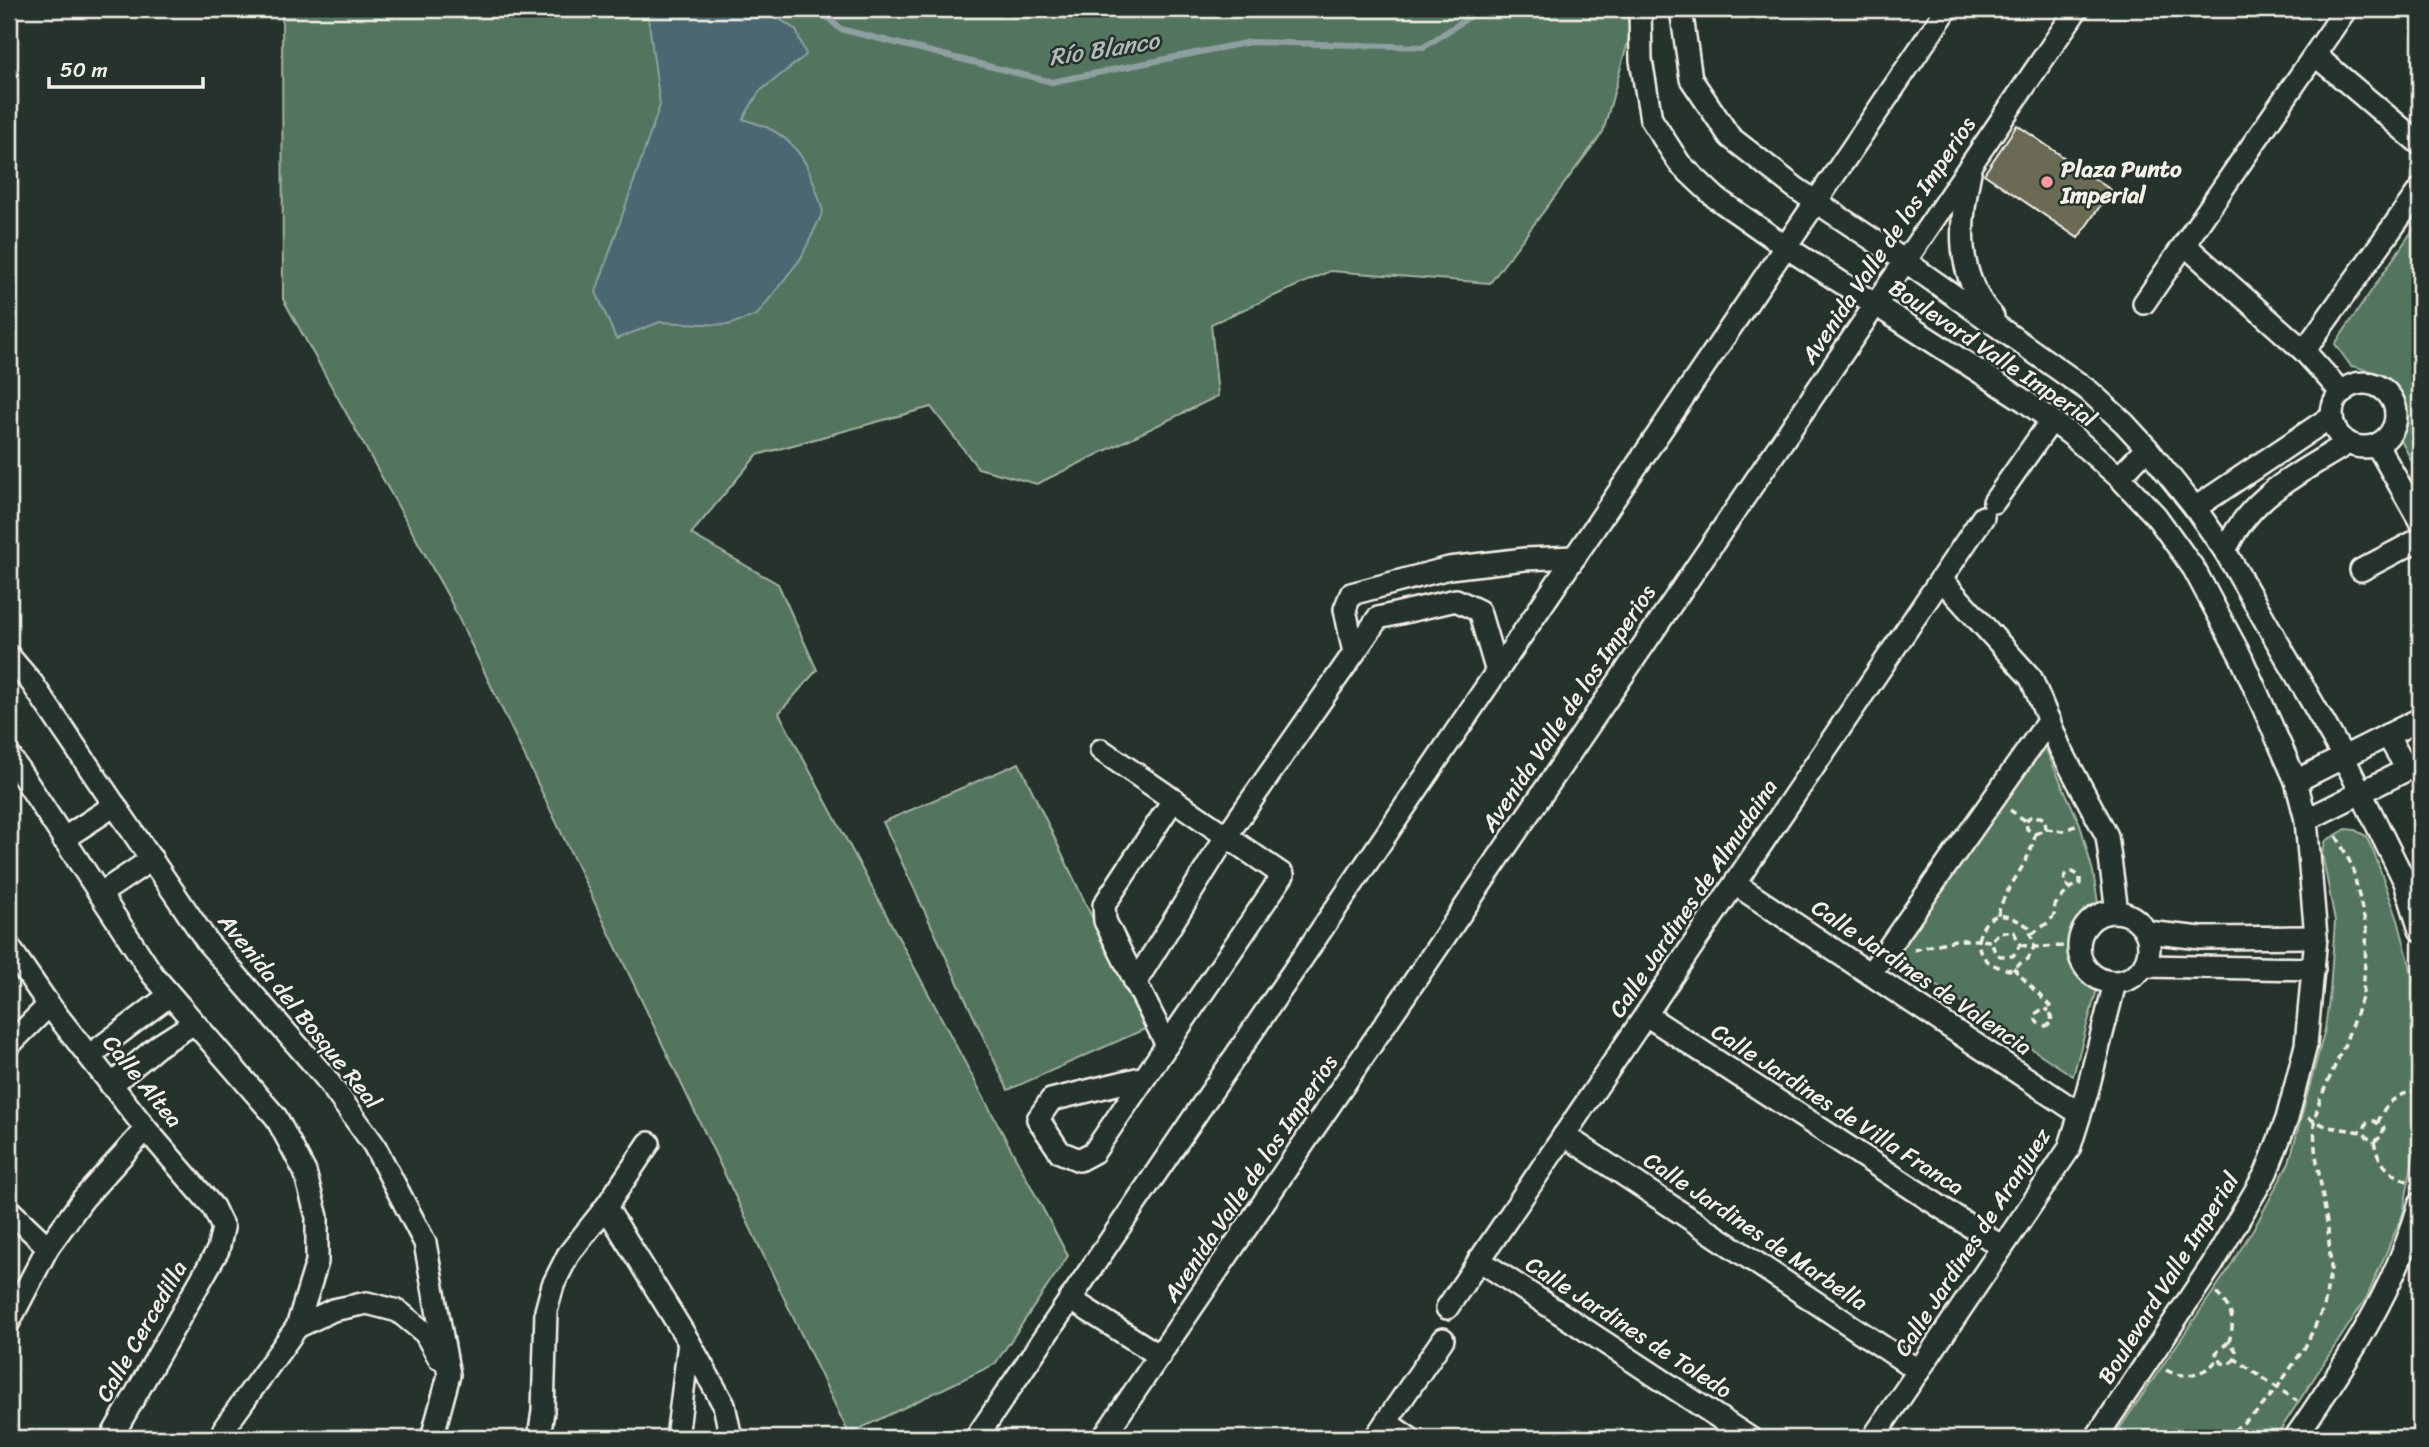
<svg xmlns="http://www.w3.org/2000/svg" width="2429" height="1447" font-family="Sriracha,sans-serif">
<rect width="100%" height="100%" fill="#26332d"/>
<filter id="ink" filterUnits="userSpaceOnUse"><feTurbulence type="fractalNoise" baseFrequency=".0143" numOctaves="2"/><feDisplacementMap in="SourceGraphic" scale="14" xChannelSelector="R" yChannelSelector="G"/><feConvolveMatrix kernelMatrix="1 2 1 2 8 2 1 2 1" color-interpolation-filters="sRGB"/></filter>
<g filter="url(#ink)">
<g fill="#53745e" stroke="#a4b2a3" stroke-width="2">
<path d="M282,9H1637L1603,132L1490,283L1330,271L1211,324L1218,396L1037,484L978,468L931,407L757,455L691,534L778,584L817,670L779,713L1068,1256L995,1364L849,1434L449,598L283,299Z"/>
<path d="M2419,221L2420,223V478L2400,438C2419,394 2391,373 2351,366L2335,344Z"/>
<path d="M2043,743L2080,824L2093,872L2099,909C2093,913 2085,917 2081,922C2060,945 2079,973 2097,989L2073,1076L1896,959Z"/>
<path d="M1019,763L1145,1029L1008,1090L883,822Z"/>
<path d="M2346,829L2355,830L2366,836L2374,853L2398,920L2420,1003V1119L2403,1214L2367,1297L2275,1438H2113L2226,1273L2258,1221L2289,1163L2325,1029L2330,991L2335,921L2322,853L2326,841Z"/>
</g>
<path fill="#4c6872" stroke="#8f9fa1" stroke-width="2" d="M647,9H764L796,30L806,55L759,92L743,119C751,122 760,124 768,128C804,145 813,177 823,212L801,258L757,315L728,325L660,322L616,339L596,292L660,105Z"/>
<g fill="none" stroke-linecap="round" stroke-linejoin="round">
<path stroke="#8f9fa1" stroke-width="6" d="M819,9L840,29L1052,82L1250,42L1424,47L1481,9"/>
</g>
<path fill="#6b6a55" stroke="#f4f1e8" stroke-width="2" d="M2017,125L2111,190L2078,238L1984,174Z"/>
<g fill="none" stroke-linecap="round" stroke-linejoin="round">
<defs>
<g id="minor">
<path d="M1640,9L1641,60L1651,119L1680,164L1716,198L1786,247L2025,401L2070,434L2119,477L2156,516L2194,569L2241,657L2296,781L2306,820L2316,937L2306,1045L2287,1119L2266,1173L2212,1265L2096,1438"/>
<path d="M1681,9L1691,79L1730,137L1797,189L1905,261L2089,391L2124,423L2147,448L2195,508L2225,551L2343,756L2405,882L2420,930"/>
<path d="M2315,55L2420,144"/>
<path d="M1970,172C1959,224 1955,275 1993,317"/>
<path d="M2185,245L2304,351L2342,393"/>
<path d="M2144,303L2346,9"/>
<path d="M2304,351L2420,189"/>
<circle cx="2364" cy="415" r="32"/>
<path d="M2377,445L2420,521"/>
<path d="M2119,477L2147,448"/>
<path d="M1994,502L2051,421"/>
<path d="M2195,508L2332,416"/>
<path d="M2225,551C2251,494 2297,475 2348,443"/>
<path d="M2361,570L2420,539"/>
<path d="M1941,579L2031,678L2060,748L2107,836L2117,912"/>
<path d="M9,656L32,683L208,943L325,1077L374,1145L425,1243L449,1375L432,1438"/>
<path d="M1497,672L1479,611L1456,600L1378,618L1354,653L1345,609L1351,594L1449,568L1525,559L1575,557"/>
<path d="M2387,735L2407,769"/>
<path d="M1101,750L1283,875L1094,1152L1079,1160L1060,1152L1038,1119L1051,1100L1145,1077"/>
<path d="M9,755L153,975L276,1117L305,1172L317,1217V1262L297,1327L225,1427L220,1438"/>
<path d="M2296,781L2420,719"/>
<path d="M2306,820L2420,763"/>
<path d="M63,839L115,805"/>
<path d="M1735,884L2080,1114"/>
<path d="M100,894L152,859"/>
<circle cx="2114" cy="947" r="35"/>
<path d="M2147,932L2201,938L2316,937"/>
<path d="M9,947L49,1005L146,1129L213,1207L223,1228L218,1250L111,1438"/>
<path d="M2144,966L2314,969"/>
<path d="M1870,974L2049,720"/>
<path d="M1135,983L1227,835L1354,653"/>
<path d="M1646,1015L2002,1247"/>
<path d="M9,1045L49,1005"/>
<path d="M1167,1045L1105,921L1104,905L1174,799"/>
<path d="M89,1056L170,995"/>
<path d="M111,1085L158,1046L194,1023"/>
<path d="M1564,1135L1919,1371"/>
<path d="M606,1207L689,1342L724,1405L731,1438"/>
<path d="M9,1210L48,1247"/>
<path d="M1479,1260L1750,1438"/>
<path d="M1070,1299L1160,1356"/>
<path d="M1447,1308L1983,517"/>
<path d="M9,1322L48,1247L83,1199L146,1129"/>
<path d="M297,1327L333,1310L367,1303L398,1311L425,1333L439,1358"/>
<path d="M1386,1422L1409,1438"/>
<path d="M539,1438L543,1411L546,1311L553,1285L568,1255L606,1207L649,1143"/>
<path d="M677,1438L689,1342"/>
<path d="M976,1438L1947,9"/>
<path d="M1103,1438L2077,9"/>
<path d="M1375,1438L1443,1339"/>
<path d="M1873,1438L2069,1149L2087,1092L2115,983"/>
<path d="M2295,1438C2346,1364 2395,1290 2420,1203"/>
</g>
</defs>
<use href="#minor" stroke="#f4f1e8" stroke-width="26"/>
<g stroke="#f4f1e8" stroke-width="3.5" stroke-dasharray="7 5" stroke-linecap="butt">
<path d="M2026,821L2030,817H2041L2045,821L2046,829"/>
<path d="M2035,834L2046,829L2063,831L2079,824"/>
<path d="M1998,915C2004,887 2029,867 2035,834L2027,829L2026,821L2010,810"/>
<path d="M2032,934L2049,922L2054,915L2055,905L2070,888L2080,884V876L2073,872L2065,875L2064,883L2070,888"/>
<path d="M2020,945L2034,947L2068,946"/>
<path d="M1914,950L1955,940H1978C1979,959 1991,966 2009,970L2028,959L2034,947L2029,927C2006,912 1986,908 1978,940L1991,941L1995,952L2000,956H2013L2020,945L2014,932H2000L1991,941"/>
<path d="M2013,968L2050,1006L2052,1023L2046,1026C2038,1025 2035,1022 2035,1014L2044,1008L2049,1011"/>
<path d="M2308,1118L2328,1127L2363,1132L2368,1138L2374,1141L2381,1137L2384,1128L2374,1121L2367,1122L2363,1132"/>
<path d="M2378,1123C2383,1104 2400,1091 2420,1091"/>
<path d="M2374,1141C2378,1164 2389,1173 2409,1182"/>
<path d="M2216,1293C2233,1309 2236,1322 2228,1344"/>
<path d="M2235,1359L2229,1364L2222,1363L2216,1353L2227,1343L2232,1345L2236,1351L2235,1359L2297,1401"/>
<path d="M2166,1370C2184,1380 2206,1374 2218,1359"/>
<path d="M2224,1438L2258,1411L2277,1388L2305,1347L2324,1307L2331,1268L2328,1229L2315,1149L2314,1122L2320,1099L2344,1046L2363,995L2367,930L2352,866L2336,835"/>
</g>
<use href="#minor" stroke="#26332d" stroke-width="21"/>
</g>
</g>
<circle fill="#ff9aa2" stroke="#26332d" stroke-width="2.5" cx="2047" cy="182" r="7"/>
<g text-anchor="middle" stroke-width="5" stroke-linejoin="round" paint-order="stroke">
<g font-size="23" font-weight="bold" fill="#f4f1e8" stroke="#26332d" text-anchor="start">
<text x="2061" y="177">Plaza Punto<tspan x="2061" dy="26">Imperial</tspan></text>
</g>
<g font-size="23" fill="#f4f1e8" stroke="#26332d">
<text transform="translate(1888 240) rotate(-56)" y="8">Avenida Valle de los Imperios</text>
<text transform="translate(1993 353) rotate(34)" y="8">Boulevard Valle Imperial</text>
<text transform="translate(1568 708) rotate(-56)" y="8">Avenida Valle de los Imperios</text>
<text transform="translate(1693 898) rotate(-56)" y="8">Calle Jardines de Almudaina</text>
<text transform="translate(1922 977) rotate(34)" y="8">Calle Jardines de Valencia</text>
<text transform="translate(300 1011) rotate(51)" y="8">Avenida del Bosque Real</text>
<text transform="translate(143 1081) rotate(51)" y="8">Calle Altea</text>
<text transform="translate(1838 1109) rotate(33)" y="8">Calle Jardines de Villa Franca</text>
<text transform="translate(1250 1178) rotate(-56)" y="8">Avenida Valle de los Imperios</text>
<text transform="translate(1756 1231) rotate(34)" y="8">Calle Jardines de Marbella</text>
<text transform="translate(1972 1242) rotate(-57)" y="8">Calle Jardines de Aranjuez</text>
<text transform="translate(2168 1278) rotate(-58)" y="8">Boulevard Valle Imperial</text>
<text transform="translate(1629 1327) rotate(33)" y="8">Calle Jardines de Toledo</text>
<text transform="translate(141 1331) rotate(-60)" y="8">Calle Cercedilla</text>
</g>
<g font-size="24" font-style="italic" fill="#b1bab9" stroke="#26332d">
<text transform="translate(1104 49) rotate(-9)" y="8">Río Blanco</text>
</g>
</g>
<rect width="2429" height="1447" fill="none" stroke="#26332d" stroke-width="35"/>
<rect x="18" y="18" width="2394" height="1412" fill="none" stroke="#f4f1e8" stroke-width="2.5" filter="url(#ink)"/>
<path d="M49 77v10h154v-10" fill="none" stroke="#f4f1e8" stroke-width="3.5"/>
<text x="60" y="77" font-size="21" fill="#f4f1e8" stroke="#26332d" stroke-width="5" paint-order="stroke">50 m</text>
</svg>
